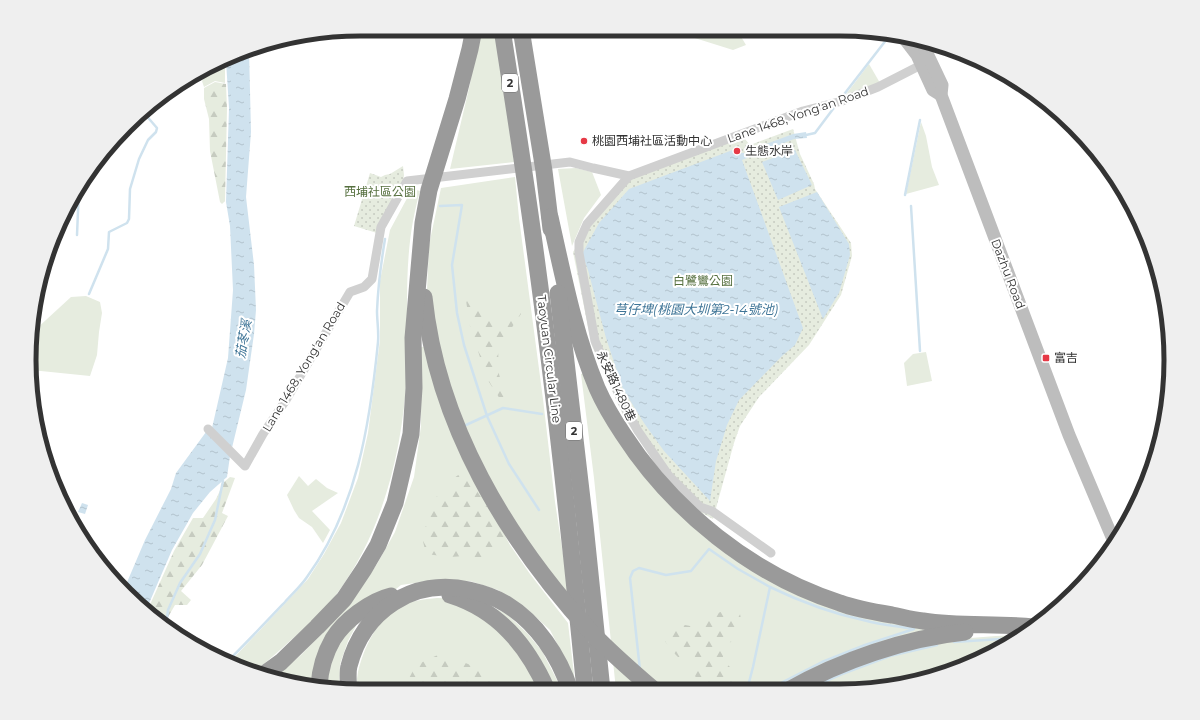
<svg xmlns="http://www.w3.org/2000/svg" width="1200" height="720" font-family="Montserrat,'Noto Sans TC',sans-serif">
<defs>
<pattern id="forest-firs" width="22" height="20" patternUnits="userSpaceOnUse"><rect width="22" height="20" fill="#e6ecdf"/><path d="M5 1l3.5 6h-7zM16 11l3.5 6h-7z" fill="#c6cbc0"/></pattern>
<pattern id="park-dots" width="8" height="8" patternUnits="userSpaceOnUse"><rect width="8" height="8" fill="#e6ecdf"/><path d="M2 2h.1M6 6h.1" fill="none" stroke="#c6cbc0" stroke-width="1.8" stroke-linecap="round"/></pattern>
<pattern id="water-ripples" width="26" height="14" patternUnits="userSpaceOnUse"><rect width="26" height="14" fill="#cfe2ee"/><path d="M2 4q2-2 4 0t4 0M15 11q2-2 4 0t4 0" fill="none" stroke="#b2c2cd"/></pattern>
</defs>
<rect width="100%" height="100%" fill="#fff"/>
<g fill="#e6ecdf">
<path d="M478,29H496L514,162L450,169L470,84Z"/>
<path d="M666,29L737,30L746,45L733,50Z"/>
<path d="M225,62V83L215,81L204,87L202,81L210,70Z"/>
<path d="M869,64L880,83L844,97Z"/>
<path d="M921,122L926,136L932,167L939,185L906,194Z"/>
<path d="M576,168L592,172L601,195L584,218L572,246L558,169Z"/>
<path d="M515,177L519,218L543,399L555,502L570,599L528,545L489,483L455,406L437,353L427,290L429,245L441,188Z"/>
<path d="M412,189L420,191C417,201 415,211 413,221C408,248 407,277 407,305C407,328 409,351 407,374C402,452 383,532 336,595C324,612 307,626 291,640C279,651 266,663 252,673L230,662L308,579L324,554L341,523L358,478L368,433L380,340V281L390,230Z"/>
<path d="M86,296L100,302L102,313L99,332L97,355L90,376L31,370L29,360L34,331L71,297Z"/>
<path d="M425,346L474,478L510,545L530,574L568,623L575,683L563,655L550,630L527,609L498,590L470,581H429L401,585L366,613L358,622L348,641L340,664L339,690L274,677L301,655L348,606L377,564L395,532L414,477L421,426L419,348Z"/>
<path d="M926,352L932,381L907,386L904,363L913,354Z"/>
<path d="M585,373L655,487L707,539L774,580L923,625L924,634L787,684L776,690H616L594,478L581,374Z"/>
<path d="M299,476L308,486L316,479L327,488L338,493L312,511L330,530L323,543L312,527L299,518L294,510L287,495Z"/>
<path d="M437,598L475,599L507,614L527,633L542,651L558,682L560,690H357C356,684 357,679 358,672C364,647 376,622 398,607C408,601 425,599 437,598Z"/>
<path d="M1022,635L1005,647L926,680L862,690H795L861,662L945,640L996,636Z"/>
</g>
<g fill="url(#forest-firs)">
<path d="M215,82L226,84L227,109L225,201L222,204L220,202L210,151L209,119L204,99V88Z"/>
<path d="M465,294H473L483,319L504,318L518,306L521,314L498,348L499,374L505,396L500,399L487,379L470,326Z"/>
<path d="M464,471L506,536L483,563L465,556L450,557L426,554L422,537L436,497L452,490L454,478Z"/>
<path d="M230,477L235,478L222,513L228,516L202,565L181,591L191,600L187,605H175L164,624L148,609L174,551L193,518H203L216,499L224,482Z"/>
<path d="M726,610L740,614L742,624L731,642L723,645V660L730,667L726,674L744,686L742,690H714L712,687L698,683L692,668L695,654L689,653L682,661L675,654L664,640L666,629L685,625L701,628L704,618Z"/>
<path d="M442,653L475,667L500,690H403L416,665Z"/>
</g>
<g fill="url(#park-dots)">
<path d="M793,129L800,154L814,184L815,189L851,243L852,256L841,295L809,345L759,397L740,426L734,443L713,519L695,509L666,480L624,417L592,346L573,252L590,225L630,178L738,139H745L750,145Z"/>
<path d="M403,166L404,175L403,183L377,233L354,226L370,173L381,177L385,175L390,174Z"/>
</g>
<g fill="url(#water-ripples)">
<path d="M249,49L251,132L246,197L254,265L256,310L254,334L246,390L230,456L227,477L210,492L193,513L172,550L147,608L125,587L145,540L171,489L176,473L206,432L212,428L228,358L233,290L230,226L226,202L229,108L226,61Z"/>
<path d="M806,132L807,138L794,139L752,156L750,150L793,134Z"/>
<path d="M738,148L741,153H744L747,158L742,160L803,328L795,345L782,356L739,400L727,425L716,461L710,501L664,451L644,423L623,389L606,338L588,270L582,254L599,223L629,189Z"/>
<path d="M795,150L812,185L778,200L762,162Z"/>
<path d="M817,192L849,244L850,255L839,293L823,319L779,207Z"/>
<path d="M82,503L88,505L85,514L78,512Z"/>
</g>
<g fill="none" stroke-linecap="round" stroke-linejoin="round">
<g stroke="#cfe2ee" stroke-width="2.5">
<path d="M842,97L890,35"/>
<path d="M806,135L815,133L836,105"/>
<path d="M905,195L920,120"/>
<path d="M440,206L462,205L452,265L457,313L464,345L487,416L509,464L539,510"/>
<path d="M911,206L920,351"/>
<path d="M77,235L79,187"/>
<path d="M89,294L108,249L109,232L127,223L129,219L130,189L139,159L148,140L156,132L157,128L144,113"/>
<path d="M466,425L503,408L542,414"/>
<path d="M770,587C801,602 834,614 867,621C882,625 898,626 913,629"/>
<path d="M166,626L168,610L180,583L200,554L215,520L223,481"/>
<path d="M954,642L1017,638"/>
<path d="M228,661C248,641 266,622 285,602C292,594 301,586 307,577C357,508 370,424 378,342C379,332 377,321 377,311C378,287 381,263 385,239"/>
<path d="M640,670L630,578L633,571L639,568L666,575L691,571L709,549L738,569L770,587L753,667L747,690"/>
<path d="M819,684L842,674L890,656L937,645"/>
<path d="M767,690L822,662L865,645L914,629"/>
</g>
<g stroke="#d0d0d0" stroke-width="9">
<path d="M629,176L587,224L579,242V253L595,341L623,404L638,431L669,476L700,507L712,511L771,553"/>
<path d="M208,429L245,466L263,434L286,400L350,292L364,287L372,279L381,227L407,181L570,162L593,168L629,176L803,111L842,101L878,87L921,65"/>
</g>
<g stroke="#bdbdbd" stroke-width="13">
<path d="M904,38L917,55L933,90L941,95"/>
<path d="M918,41L924,47L942,85L941,95L1069,435L1115,544"/>
</g>
<g stroke="#9a9a9a" stroke-width="17">
<path d="M502,29C512,93 522,157 531,221C553,377 570,534 585,690"/>
<path d="M521,29L544,171L551,229"/>
<path d="M550,217C563,275 574,333 597,388C604,404 613,419 623,434C673,511 752,575 840,603C856,609 874,612 892,615C902,617 912,620 923,621C959,627 996,623 1033,627"/>
<path d="M558,293L585,525L602,690"/>
<path d="M424,297C437,424 507,541 592,633C611,653 633,672 654,690"/>
<path d="M450,595C498,610 527,645 547,690"/>
<path d="M263,675L281,662L317,627L344,599L364,569L378,545L395,503L411,434L414,388L413,338L423,223L429,190L457,99L470,49L474,29"/>
<path d="M319,686C320,670 325,653 333,639C344,621 370,601 391,596"/>
<path d="M348,690C349,683 347,673 349,666C363,611 413,577 469,590C482,593 495,597 506,604C537,623 559,656 570,690"/>
<path d="M789,690C840,661 906,638 965,632"/>
</g>
</g>
<g fill="#e63946" stroke="#fff" stroke-width="1.5">
<circle cx="584" cy="141" r="4"/>
<circle cx="737" cy="151" r="4"/>
<rect x="1042" y="354" width="8" height="8" rx="2"/>
</g>
<g text-anchor="middle" stroke-width="4" stroke-linejoin="round" paint-order="stroke">
<g fill="#fff" stroke="#707070" stroke-width="1">
<rect x="502" y="74" width="16" height="18" rx="3"/>
<rect x="566" y="422" width="16" height="18" rx="3"/>
</g>
<g font-size="11" font-weight="bold" fill="#333">
<text x="510" y="87">2</text>
<text x="574" y="435">2</text>
</g>
<g font-size="12" fill="#333" stroke="#fff">
<text transform="translate(798 115) rotate(-19)" y="4">Lane 1468, Yong'an Road</text>
<text transform="translate(1008 274) rotate(69)" y="4">Dazhu Road</text>
<text transform="translate(549 359) rotate(83)" y="4">Taoyuan Circular Line</text>
<text transform="translate(304 367) rotate(-59)" y="4">Lane 1468, Yong'an Road</text>
<text transform="translate(616 386) rotate(65)" y="4">永安路1480巷</text>
</g>
<g font-size="12" fill="#333" stroke="#fff" text-anchor="start">
<text x="592" y="145">桃園西埔社區活動中心</text>
<text x="745" y="155">生態水岸</text>
<text x="1054" y="362">富吉</text>
</g>
<g font-size="12" fill="#56703f" stroke="#fff">
<text x="380" y="196">西埔社區公園</text>
<text x="703" y="285">白鷺鸞公園</text>
</g>
<g font-size="13" font-style="italic" fill="#3f7597" stroke="#fff">
<text x="696" y="314">芎仔埤(桃園大圳第2-14號池)</text>
<text transform="translate(243 339) rotate(-80)" y="5">茄苳溪</text>
</g>
</g>
<path d="M0 0H1200V720H0ZM360 36H840A324 324 0 0 1 1164 360V360A324 324 0 0 1 840 684H360A324 324 0 0 1 36 360V360A324 324 0 0 1 360 36Z" fill="#efefef" fill-rule="evenodd"/>
<path fill="none" stroke="#333" stroke-width="5" d="M360 36H840A324 324 0 0 1 1164 360V360A324 324 0 0 1 840 684H360A324 324 0 0 1 36 360V360A324 324 0 0 1 360 36Z"/>
</svg>
